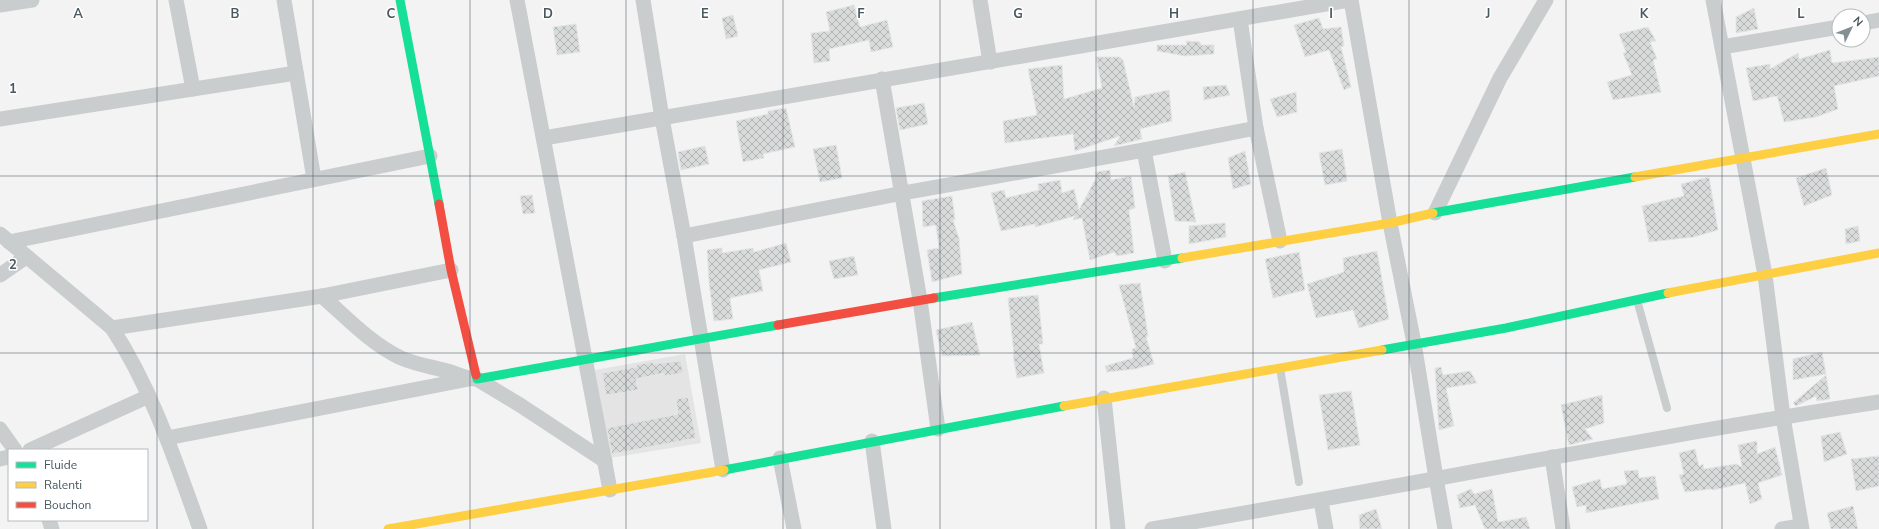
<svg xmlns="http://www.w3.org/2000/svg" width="1879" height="529" font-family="'Nunito Sans',sans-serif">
<defs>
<pattern id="building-cross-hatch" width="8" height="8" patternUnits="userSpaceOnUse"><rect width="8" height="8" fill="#d9dbdb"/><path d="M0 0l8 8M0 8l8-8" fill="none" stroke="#b2b4b5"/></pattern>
</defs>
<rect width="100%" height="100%" fill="#f3f3f3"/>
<path fill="#e5e4e5" d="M685,354L701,443L610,458L595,370Z"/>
<g fill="url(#building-cross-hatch)" stroke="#e4e5e6">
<path d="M854,5L860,27L887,20L893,47L871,52L869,40L829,49L830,61L814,63L811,33L830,31L826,12Z"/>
<path d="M1754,8L1758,29L1736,33V17Z"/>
<path d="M733,15L738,36L726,39L722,18Z"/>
<path d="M1319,18L1323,29L1341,27L1344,46L1341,47L1351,87L1344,90L1329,50L1305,57L1294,25Z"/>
<path d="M576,24L580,52L557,55L553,27Z"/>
<path d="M1648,27L1656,41L1650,42L1657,59L1653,60L1661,92L1613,100L1607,82L1632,75L1623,53L1626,52L1619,34Z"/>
<path d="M1186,41L1200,42L1201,45H1214V54L1185,56L1157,51V45H1187Z"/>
<path d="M1830,50L1832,63L1879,57V76L1834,86L1838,109L1816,117L1784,122L1777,96L1753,101L1746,68L1770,64V69L1798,53L1799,59Z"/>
<path d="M1096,57H1120L1123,60L1134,107L1135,97L1169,90L1172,121L1140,129L1142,139L1114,146L1120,136L1075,151L1073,134L1005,143L1003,121L1037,115L1028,69L1062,65L1064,99L1102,88Z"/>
<path d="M1226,85L1230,95L1204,100L1203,87Z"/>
<path d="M1296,92L1297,112L1277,117L1270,99Z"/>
<path d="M924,103L928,124L900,130L896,108Z"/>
<path d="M786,108L795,147L763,154L764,158L743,162L736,121L768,114V111Z"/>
<path d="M836,145L842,178L820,182L813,149Z"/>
<path d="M705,146L709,164L681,170L678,152Z"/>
<path d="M1342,149L1347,181L1325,185L1319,153Z"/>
<path d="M1245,151L1251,184L1233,189L1228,158Z"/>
<path d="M1826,168L1832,195L1804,206L1796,178Z"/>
<path d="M1110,170L1111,180L1131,176L1135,208L1129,210L1134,253L1116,256L1115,252L1090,260L1082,218L1073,220L1075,216L1035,227V224L1001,231L991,193L1004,190L1006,198L1039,190L1038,184L1060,180L1062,193L1074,189L1079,210L1096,178L1095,172Z"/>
<path d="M1185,172L1196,222L1175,221L1168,176Z"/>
<path d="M1709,177L1718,230L1694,237L1649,242L1642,206L1684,196L1681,184Z"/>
<path d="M532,195L535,213L523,214L520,196Z"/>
<path d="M952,196L955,220H953L959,238L962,274L932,282L927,250L939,248L936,225L923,227L922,201Z"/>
<path d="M1225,223L1226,237L1189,244V226Z"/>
<path d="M1858,226L1860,241L1846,244L1845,229Z"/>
<path d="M786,243L791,262L759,270L763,291L730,298L733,319L714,321L709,282L707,250L722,248V253L753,248L754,252Z"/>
<path d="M1377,251L1389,319L1359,328L1353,310L1316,318L1307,284L1344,272L1343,258Z"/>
<path d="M1299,252L1305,290L1273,298L1265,259Z"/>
<path d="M854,256L858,275L834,279L829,261Z"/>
<path d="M1140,283L1148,336L1146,337L1154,364L1135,369L1107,372L1105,366L1133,358L1132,349L1136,348L1119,285Z"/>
<path d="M1038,295L1043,344H1039L1044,373L1017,378L1013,355H1014L1008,298Z"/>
<path d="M972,322L980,355L942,356L936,330Z"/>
<path d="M1822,352L1826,374L1793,380V359Z"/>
<path d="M681,361L683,373L665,376L664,373L636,379L638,390L606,395L602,373L637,367L636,365L652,362L653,364Z"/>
<path d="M1441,367L1443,375L1470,371L1477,383L1446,388L1454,426L1439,430L1435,368Z"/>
<path d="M1826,375L1830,399L1817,401L1816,396L1796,406L1793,403Z"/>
<path d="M1351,391L1360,445L1328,450L1319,395Z"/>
<path d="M1602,395L1604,423L1585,429L1593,439L1569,445L1561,405Z"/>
<path d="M688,397L696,438L612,454L607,428L678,414L676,399Z"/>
<path d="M1840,432L1847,454L1824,462L1821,436Z"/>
<path d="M1757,441V454L1775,447L1782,475L1758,483L1762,499L1750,504L1745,483L1713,490L1712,489L1685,492L1679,475L1684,474L1679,453L1695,449L1699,466L1703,464L1704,469L1736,464L1742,467L1738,445Z"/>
<path d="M1879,456V486L1856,491L1851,459Z"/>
<path d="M1638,470L1639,478L1655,476L1659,499L1586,513V505L1577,507L1572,487L1600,479L1602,489L1627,484L1624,471Z"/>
<path d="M1471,489L1474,494L1492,489L1498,522L1526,517L1530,529H1485L1475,505L1460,508L1457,495Z"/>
<path d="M1853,506L1858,529H1831L1827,513Z"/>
<path d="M1376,509L1382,529H1360L1359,515Z"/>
</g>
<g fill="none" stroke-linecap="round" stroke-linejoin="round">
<g stroke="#cacdce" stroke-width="8">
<path d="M1637,300L1667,408"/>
<path d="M1280,368L1299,482"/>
</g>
<g stroke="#cacdce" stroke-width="15">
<path d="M176,0L193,89"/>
<path d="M284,0L314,179"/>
<path d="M517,0L610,490"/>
<path d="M643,0L662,118L684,236L723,470"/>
<path d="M980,0L990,62"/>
<path d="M1351,0L1390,223L1414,343L1436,478L1445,529"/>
<path d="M1713,0L1765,275L1783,417L1802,529"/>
<path d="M0,5L32,0"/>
<path d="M1240,19L1256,128L1280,241"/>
<path d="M1863,23L1879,20"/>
<path d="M1722,47L1839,27"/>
<path d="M882,79L920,300L938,429"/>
<path d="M0,119L296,73"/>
<path d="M544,138L1349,0"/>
<path d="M1144,150L1165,261"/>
<path d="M1435,213L1500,78L1546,0"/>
<path d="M0,234L112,328L322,296L451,270"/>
<path d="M684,236L903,193L1144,150L1256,128"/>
<path d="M9,242L430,156"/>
<path d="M0,275L26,257"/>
<path d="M322,296C346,317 371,344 401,358C417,365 434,367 451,372C460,375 467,379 477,379L520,405L605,461"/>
<path d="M112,328C152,389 175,460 200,529"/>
<path d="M1104,398L1118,529"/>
<path d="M0,429L15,450"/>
<path d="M167,438L469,379"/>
<path d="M872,441L884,529"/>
<path d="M30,450L149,396"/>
<path d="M1552,457L1563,529"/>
<path d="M780,458L794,529"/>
<path d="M0,459L9,457"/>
<path d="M1321,501L1326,529"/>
<path d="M49,520L52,529"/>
<path d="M1152,529C1395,488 1636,439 1879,402"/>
<path d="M1782,529L1801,526"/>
</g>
<g stroke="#16e098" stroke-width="9">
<path d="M400,0L439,204"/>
<path d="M1433,213L1635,177"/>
<path d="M934,298L1182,258"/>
<path d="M1382,350L1506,328L1668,293"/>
<path d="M476,375L477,379L778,325"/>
<path d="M724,470L1064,406"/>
</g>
<g stroke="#ffcf43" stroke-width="9">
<path d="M1635,177L1879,134"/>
<path d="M1182,258L1390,223L1433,213"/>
<path d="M1668,293L1879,253"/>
<path d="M1064,406L1382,350"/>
<path d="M388,529L724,470"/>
</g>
<g stroke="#f24e42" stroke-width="9">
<path d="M439,204L451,270L476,375"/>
<path d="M778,325L934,298"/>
</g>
</g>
<path fill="none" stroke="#49585f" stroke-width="1" stroke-opacity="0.55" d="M157,0V529M313,0V529M470,0V529M626,0V529M783,0V529M940,0V529M1096,0V529M1253,0V529M1409,0V529M1566,0V529M1722,0V529M0,176H1879M0,353H1879"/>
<g font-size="13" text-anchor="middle" font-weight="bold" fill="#49585f" stroke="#fff" stroke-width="3" stroke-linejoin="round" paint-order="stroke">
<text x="78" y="18">A</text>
<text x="235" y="18">B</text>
<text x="391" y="18">C</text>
<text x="548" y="18">D</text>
<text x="705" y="18">E</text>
<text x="861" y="18">F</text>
<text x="1018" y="18">G</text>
<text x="1174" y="18">H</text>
<text x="1331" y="18">I</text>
<text x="1488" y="18">J</text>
<text x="1644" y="18">K</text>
<text x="1801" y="18">L</text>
<text x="13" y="93">1</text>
<text x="13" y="269">2</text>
</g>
<rect x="8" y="449" width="140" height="72" fill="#ffffff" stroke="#b6bcbf"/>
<rect x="16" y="462" width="20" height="6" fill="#16e098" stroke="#b6bcbf"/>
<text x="44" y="469" font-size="12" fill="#49585f">Fluide</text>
<rect x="16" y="482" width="20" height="6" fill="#ffcf43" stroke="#b6bcbf"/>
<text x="44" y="489" font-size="12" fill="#49585f">Ralenti</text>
<rect x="16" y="502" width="20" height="6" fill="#f24e42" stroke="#b6bcbf"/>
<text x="44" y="509" font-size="12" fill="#49585f">Bouchon</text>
<g transform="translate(1851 28) rotate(47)"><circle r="19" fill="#ffffff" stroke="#b6bcbf"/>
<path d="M0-3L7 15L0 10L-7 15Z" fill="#848e93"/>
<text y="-6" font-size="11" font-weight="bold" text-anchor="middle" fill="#49585f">N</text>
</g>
</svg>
